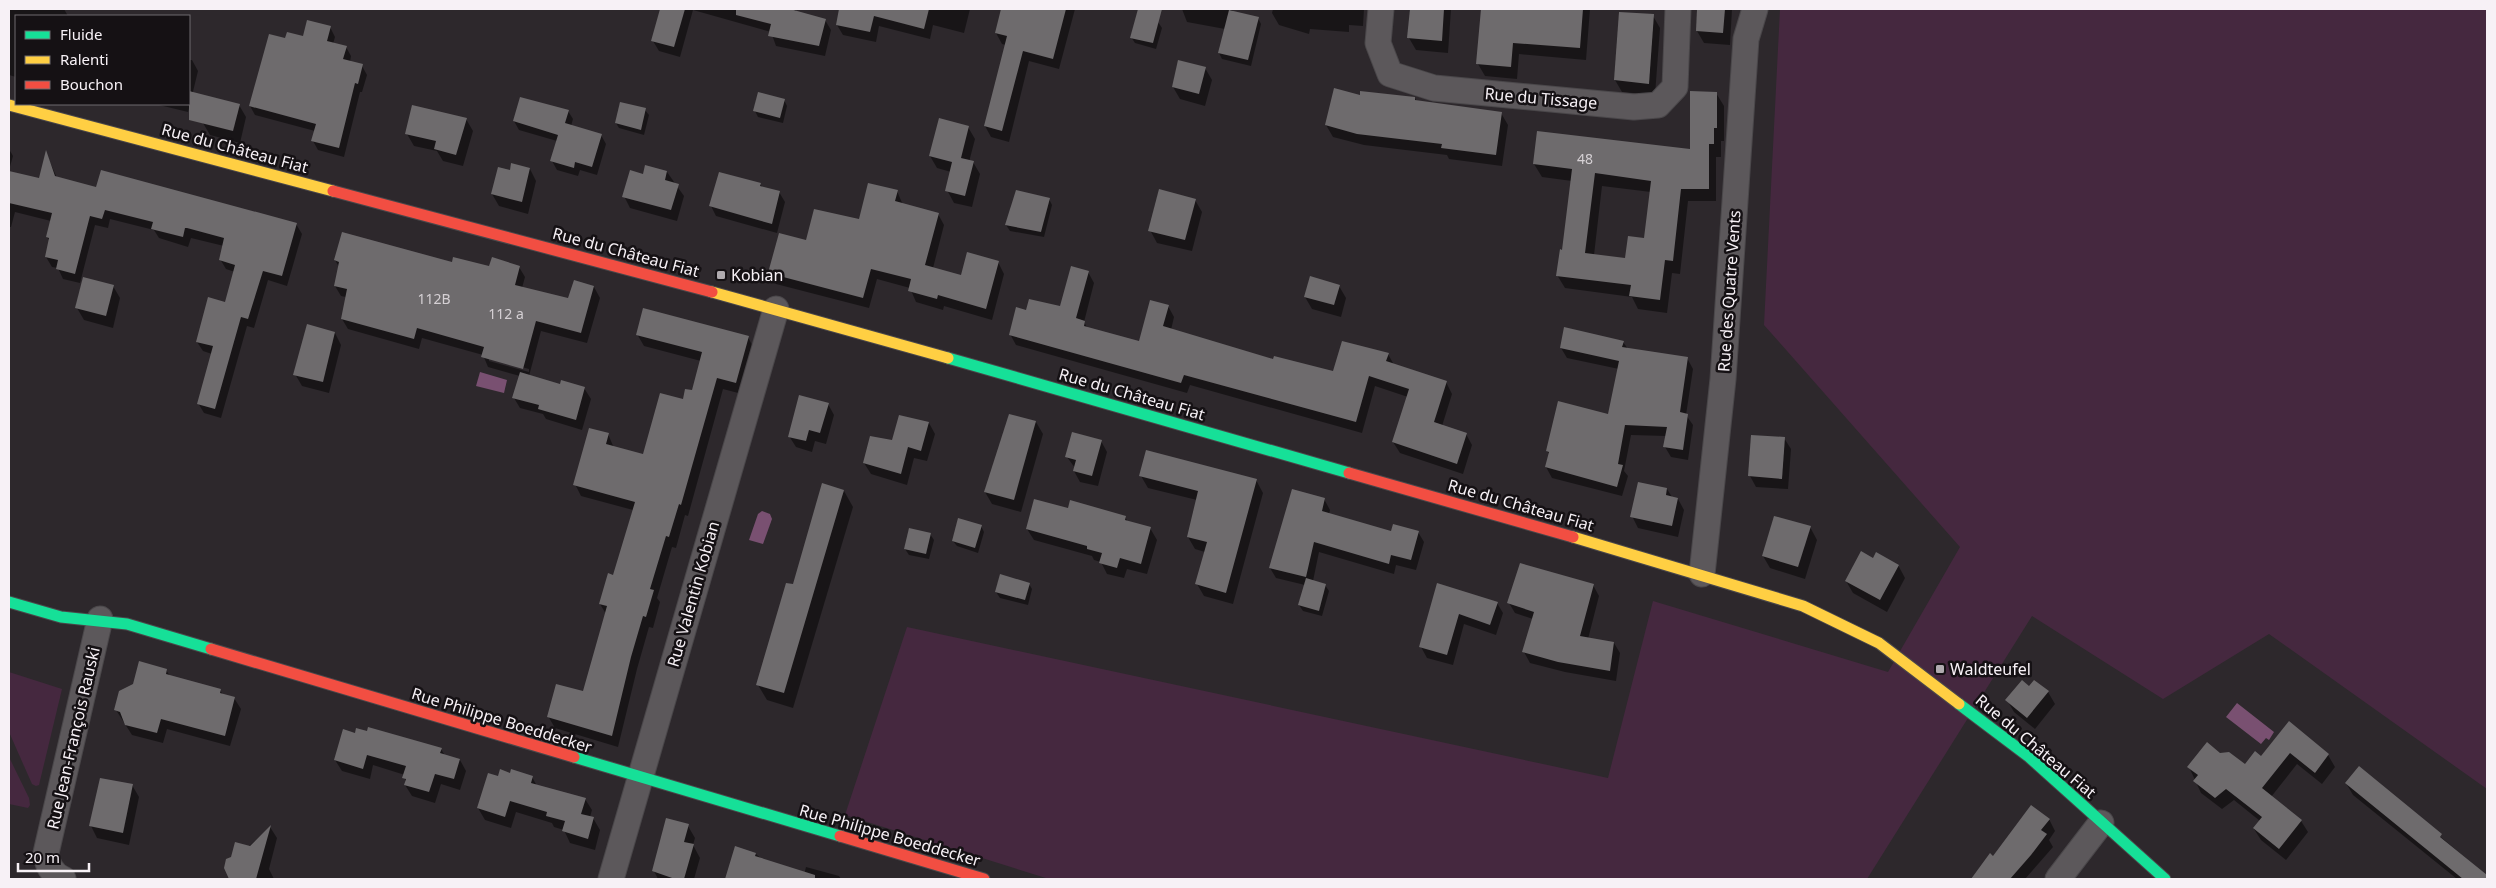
<svg xmlns="http://www.w3.org/2000/svg" width="2496" height="888" font-family="'Noto Sans',sans-serif">
<rect width="100%" height="100%" fill="#2d282c"/>
<g fill="#45283f">
<path d="M1780,9H2487V789L2269,634L2163,699L2032,616L1867,879H1049L845,815L907,627L1608,778L1653,601L1888,672L1960,547L1764,325Z"/>
<path d="M9,672L62,689L39,785L36,786L32,784L9,732Z"/>
<path d="M9,757L29,798L30,805L28,808L9,804Z"/>
</g>
<g fill="#795071">
<path d="M480,372L507,380L504,393L476,386Z"/>
<path d="M762,511L770,514L772,519L763,544L749,540L758,514Z"/>
<path d="M2237,703L2274,732L2269,740L2266,738L2261,744L2226,717Z"/>
</g>
<g fill="#0007" fill-rule="evenodd">
<path d="M9,9H64L68,16H16V77L9,75Z"/>
<path d="M661,9H796V12L825,20L831,30L825,56L776,46L771,32L693,10L680,57L659,51L653,41Z"/>
<path d="M841,9H970L964,33L933,25L930,39L879,26L876,42L843,35L837,25Z"/>
<path d="M1002,9H1075L1059,69L1029,61L1009,142L991,137L985,126L1006,45L1002,44L996,33Z"/>
<path d="M1182,9H1233L1232,12L1258,18L1261,24L1251,66L1222,59L1219,53L1225,29L1187,22Z"/>
<path d="M1273,9H1364L1363,26L1349,25V32L1310,29L1309,34L1279,25L1272,13Z"/>
<path d="M1411,9H1451L1448,53L1416,50L1409,38Z"/>
<path d="M1482,9H1590L1586,60L1519,54L1517,79L1485,76L1478,64Z"/>
<path d="M1698,9H1732L1730,45L1704,43L1697,31Z"/>
<path d="M1653,16L1660,28L1655,95L1622,92L1615,80Z"/>
<path d="M1158,22L1162,28L1156,49L1135,43L1131,37Z"/>
<path d="M330,27L335,37L333,44L346,47L351,56L350,62L362,66L367,75L362,92H360L344,157L318,150L313,141L315,131L255,115L250,106L286,39L304,37Z"/>
<path d="M189,60H192L198,71L188,112L155,104H189Z"/>
<path d="M1179,62L1205,68L1212,80L1205,106L1180,99L1173,87Z"/>
<path d="M1716,93L1724,106V141H1721V157H1716V201H1688L1680,274L1672,273L1667,313L1638,309L1632,297L1565,288L1557,275L1563,251L1572,181L1542,177L1534,164L1691,150ZM1602,186L1651,192L1645,240L1626,259L1594,255Z"/>
<path d="M1361,97L1415,98L1417,102L1501,113L1508,125L1502,166L1449,159L1447,155L1364,145L1333,137L1326,125Z"/>
<path d="M784,100L787,106L783,123L758,117L755,111Z"/>
<path d="M239,105L246,117L240,143L210,135L203,123Z"/>
<path d="M645,110L649,115L644,135L619,128L616,123Z"/>
<path d="M568,111L573,119L571,126L601,135L606,144L597,175L580,170L578,176L557,170L552,161L557,141L519,130L514,121Z"/>
<path d="M466,119L473,131L463,166L443,161L437,151L414,146L407,134Z"/>
<path d="M968,127L975,139L969,162H973L980,174L972,207L954,203L947,190L951,172L937,168L930,156Z"/>
<path d="M9,149L13,156L9,170Z"/>
<path d="M46,153L57,178L97,188L296,224L302,234L287,286L268,280L254,328L247,326L221,418L204,413L198,403L212,354L203,351L197,342L226,304L235,272L226,269L220,259L224,246L191,238L188,247L159,238L154,230L110,219L108,228L95,225L80,283L63,279L58,268L52,267L46,257L50,242L47,237L51,221L15,212L11,227H9V172L40,180Z"/>
<path d="M530,169L536,181L528,214L499,206L492,194L510,171Z"/>
<path d="M667,172L684,196L677,221L630,208L624,196L644,175Z"/>
<path d="M760,184L763,188L779,192L785,202L777,233L716,216L711,206Z"/>
<path d="M897,191L903,205L938,214L944,225L933,268L962,276L998,262L1004,274L992,320L944,306L943,310L916,302L910,288L877,279L869,308L776,284L770,273L806,242L860,221Z"/>
<path d="M1049,199L1052,205L1044,237L1010,231L1006,225Z"/>
<path d="M1195,200L1202,212L1192,251L1157,243L1150,230Z"/>
<path d="M335,260L453,264L490,268L519,267L525,277L522,288L569,300L575,282L594,287L600,298L587,343L541,331L529,376L561,385L584,388L591,399L582,430L546,419L543,414L520,408L514,398L520,376L488,367L483,355L422,338L419,349L348,329L342,319L346,297L341,296L335,286L339,267ZM489,358L529,369V372L489,361Z"/>
<path d="M1088,272L1094,283L1084,322L1088,329L1140,343L1168,306L1174,317L1171,330L1274,360L1334,373L1388,354L1394,365L1446,382L1452,394L1442,426L1466,434L1472,445L1463,474L1400,453L1393,442L1408,397L1375,386L1362,433L1190,385L1187,393L1016,345L1010,334L1027,311L1061,308Z"/>
<path d="M113,286L120,298L113,328L84,320L77,308Z"/>
<path d="M1339,286L1346,298L1341,317L1312,309L1305,297Z"/>
<path d="M335,333L341,345L329,393L302,386L295,374Z"/>
<path d="M637,334L748,337L754,349L742,394L723,389L688,516L685,515L676,548L672,547L657,598L660,602L653,628L649,627L637,669L618,747L555,728L548,716L584,693L606,614L600,604L614,576L633,510L581,496L575,484L608,434L614,448L644,456L684,400L693,392L701,361L644,346Z"/>
<path d="M1623,342L1628,349L1687,358L1693,369L1686,415L1693,425L1688,460L1671,457L1665,447L1666,436L1631,435L1624,471L1628,476L1622,496L1552,478L1546,467L1550,455L1547,451L1609,415L1619,369L1567,358L1561,348Z"/>
<path d="M828,404L834,415L826,444L815,441L812,452L796,447L789,436Z"/>
<path d="M1036,422L1043,434L1021,512L992,504L985,492Z"/>
<path d="M929,423L935,434L927,461L914,458L907,485L871,474L864,463L893,441Z"/>
<path d="M1784,438L1791,449L1788,489L1756,487L1750,476Z"/>
<path d="M1101,441L1107,452L1098,486L1080,482L1074,471L1075,468L1067,457Z"/>
<path d="M1141,476L1256,480L1263,493L1233,604L1204,596L1197,584L1205,552L1195,549L1188,537L1197,500L1148,488Z"/>
<path d="M1667,489L1672,497L1678,499L1684,510L1678,537L1638,528L1632,516Z"/>
<path d="M844,491L853,507L793,708L767,700L758,685Z"/>
<path d="M1324,499L1330,510L1329,514L1391,533L1418,532L1424,542L1416,570L1396,565L1394,574L1319,552L1313,581L1325,585L1329,591L1322,616L1303,611L1299,605L1305,585L1276,578L1270,568Z"/>
<path d="M1068,510L1125,517L1128,522L1150,528L1157,540L1147,574L1127,569L1124,578L1107,574L1101,562L1094,560L1092,556L1034,540L1027,529Z"/>
<path d="M981,526L984,532L978,553L957,546L953,541Z"/>
<path d="M1810,527L1817,540L1805,579L1770,568L1763,556Z"/>
<path d="M930,534L934,540L929,559L909,555L905,549Z"/>
<path d="M1873,560L1898,565L1905,578L1887,612L1853,593L1846,581Z"/>
<path d="M1029,584L1032,589L1028,605L1000,598L996,592Z"/>
<path d="M1438,584L1497,603L1503,613L1496,635L1464,624L1453,665L1427,658L1421,647Z"/>
<path d="M1593,585L1599,596L1588,639L1614,643L1620,653L1616,681L1565,672L1530,663L1524,652L1533,619L1515,613L1509,603Z"/>
<path d="M166,670L170,676L220,690L223,695L234,698L241,709L230,746L167,729L163,743L132,735L116,710Z"/>
<path d="M2034,681L2048,692L2055,704L2035,729L2014,712L2007,700L2030,687Z"/>
<path d="M2289,723L2328,755L2335,767L2322,784L2297,764L2271,797L2301,821L2308,832L2286,860L2261,840L2254,829L2260,821L2234,800L2222,809L2201,793L2189,767L2219,754L2245,765L2262,758Z"/>
<path d="M344,731L441,749L445,756L460,760L466,771L460,790L441,784L435,803L412,796L405,785V775L373,765L370,779L342,771L335,760Z"/>
<path d="M2359,768L2487,876V879H2457L2353,795L2346,783Z"/>
<path d="M511,775L532,777L537,786L585,799L592,810L590,817L593,818L600,830L595,850L570,843L564,830L554,827L552,823L516,812L511,828L485,820L478,808L499,778Z"/>
<path d="M132,785L139,797L129,845L97,838L91,826Z"/>
<path d="M2049,819L2055,831L2049,840L2053,847L2025,879H1972L1990,855L1993,858Z"/>
<path d="M688,826L695,838L693,845L700,858L694,879H658L654,871Z"/>
<path d="M270,827L277,838L269,869L274,879H231L225,868Z"/>
<path d="M756,854L777,874L775,879H727Z"/>
<path d="M806,867L839,876L841,879H803Z"/>
</g>
<g fill="#6e6b6d" fill-rule="evenodd">
<path d="M660,9H685L674,47L651,41Z"/>
<path d="M736,9H790L826,19L819,46L768,36L771,24L736,15Z"/>
<path d="M839,9H929L924,29L874,16L870,32L836,25Z"/>
<path d="M1001,9H1066L1053,59L1023,51L1002,131L984,126L1007,36L995,33Z"/>
<path d="M1138,9H1162L1153,43L1130,38Z"/>
<path d="M1410,9H1444L1442,41L1407,38Z"/>
<path d="M1481,9H1583L1580,48L1513,43L1511,67L1476,64Z"/>
<path d="M1697,9H1725L1723,33L1696,31Z"/>
<path d="M1229,10L1259,17L1248,60L1218,53Z"/>
<path d="M1619,12L1654,14L1649,84L1614,80Z"/>
<path d="M307,20L331,26L327,41L347,46L343,59L363,64L358,84L355,83L339,148L311,141L316,124L249,106L269,34L285,38L287,32L303,36Z"/>
<path d="M1178,60L1206,67L1199,94L1172,87Z"/>
<path d="M1334,88L1360,95V91L1415,97V100L1502,112L1496,155L1441,148L1442,144L1357,134L1325,125Z"/>
<path d="M189,91L240,104L233,131L189,120Z"/>
<path d="M1690,91L1717,92V128H1714V144H1709V189H1681L1673,261L1665,260L1660,300L1629,296L1631,285L1556,276L1560,249L1562,250L1572,169L1533,164L1537,131L1690,149ZM1595,173L1651,181L1644,238L1628,236L1625,258L1585,253Z"/>
<path d="M758,92L785,99L780,118L753,111Z"/>
<path d="M520,97L569,110L565,123L602,134L592,167L575,162L574,168L550,161L558,135L513,121Z"/>
<path d="M620,102L646,108L641,130L615,123Z"/>
<path d="M412,105L467,118L456,155L434,149L436,141L405,134Z"/>
<path d="M939,118L969,126L961,158L974,161L965,196L945,191L952,162L929,156Z"/>
<path d="M46,150L55,176L96,187L101,170L297,223L282,276L263,271L248,319L241,317L215,409L197,404L213,346L196,342L208,297L225,302L235,265L219,260L224,238L187,228H185L183,237L151,229L153,222L105,210L102,219L90,216L75,274L56,269L58,260L45,257L49,238L46,237L52,213L9,203V171L39,178Z"/>
<path d="M511,163L530,168L522,202L491,194L498,167L510,170Z"/>
<path d="M645,165L667,171L665,180L679,184L671,210L622,197L630,170L643,174Z"/>
<path d="M719,172L761,183L760,186L780,191L772,224L709,206Z"/>
<path d="M868,183L898,190L895,201L939,213L925,265L961,275L967,252L999,261L986,309L938,295L937,299L908,291L911,279L871,269L863,298L768,273L779,233L806,240L814,209L859,219Z"/>
<path d="M1159,189L1196,199L1185,240L1148,231Z"/>
<path d="M1016,190L1050,198L1041,232L1005,225Z"/>
<path d="M342,232L452,262L453,257L489,266L492,257L520,266L515,285L568,298L574,280L594,286L581,333L536,321L523,369L481,357L484,347L417,328L414,339L341,319L347,289L334,286L339,262L334,260Z"/>
<path d="M1071,266L1089,271L1076,318L1085,321L1084,326L1139,341L1150,300L1169,305L1163,326L1273,359L1274,356L1333,371L1342,341L1389,353L1386,361L1447,381L1434,422L1467,433L1457,464L1392,442L1409,389L1369,376L1356,422L1184,375L1181,383L1009,335L1016,307L1026,310L1029,299L1060,306Z"/>
<path d="M1310,276L1340,285L1334,305L1304,297Z"/>
<path d="M83,277L114,285L106,316L75,308Z"/>
<path d="M643,308L749,336L736,383L717,378L681,505L679,504L669,537L666,536L650,589L654,590L646,617L643,616L631,657L612,736L547,717L556,684L583,691L607,606L599,604L608,573L613,575L635,502L573,485L589,428L609,433L606,444L643,454L660,393L683,399L685,389L692,390L702,352L636,335Z"/>
<path d="M307,324L335,332L323,382L293,375Z"/>
<path d="M1564,327L1624,341L1622,347L1688,357L1680,412L1688,414L1683,450L1663,447L1667,427L1625,425L1618,464L1623,465L1617,487L1545,467L1549,452L1546,451L1558,401L1608,414L1619,361L1560,348Z"/>
<path d="M520,372L560,384L561,380L585,387L576,420L538,409L539,405L512,398Z"/>
<path d="M799,395L829,403L820,433L809,430L806,441L788,437Z"/>
<path d="M1009,414L1036,421L1014,500L984,492Z"/>
<path d="M899,415L929,422L921,451L908,447L901,474L863,463L870,436L892,440Z"/>
<path d="M1072,432L1102,440L1092,476L1073,471L1076,460L1065,457Z"/>
<path d="M1751,435L1785,437L1782,479L1748,476Z"/>
<path d="M1146,450L1257,479L1226,593L1195,584L1207,542L1187,537L1198,491L1139,476Z"/>
<path d="M1638,482L1667,488L1666,495L1678,498L1672,526L1630,517Z"/>
<path d="M822,483L844,490L784,693L756,685L786,583L793,584Z"/>
<path d="M1292,489L1325,498L1322,511L1391,531L1393,524L1419,531L1411,560L1391,555L1389,564L1314,542L1306,577L1269,568Z"/>
<path d="M1034,499L1068,508L1070,500L1126,516L1125,520L1151,527L1141,564L1120,558L1117,568L1099,563L1102,553L1087,549V546L1026,529Z"/>
<path d="M1774,516L1811,526L1798,567L1762,556Z"/>
<path d="M958,518L982,525L975,548L952,541Z"/>
<path d="M909,528L931,533L926,554L904,549Z"/>
<path d="M1861,551L1873,558L1876,552L1899,565L1880,600L1845,581Z"/>
<path d="M1520,563L1594,584L1580,636L1614,642L1610,671L1558,662L1522,652L1534,612L1507,603Z"/>
<path d="M1000,574L1030,583L1025,600L995,592Z"/>
<path d="M1306,578L1326,584L1319,611L1298,605Z"/>
<path d="M1437,583L1498,602L1490,625L1459,614L1447,655L1419,647Z"/>
<path d="M139,661L167,669L166,674L221,689L220,693L235,697L225,736L161,719L157,733L125,725L120,712L114,710L119,691L133,684Z"/>
<path d="M2022,680L2029,686L2034,680L2049,691L2027,718L2005,700Z"/>
<path d="M2289,721L2329,754L2315,773L2290,753L2262,788L2302,820L2279,849L2253,828L2262,817L2226,789L2215,798L2193,781L2198,775L2187,767L2207,742L2220,753L2229,752L2245,764L2255,751L2261,756Z"/>
<path d="M368,727L442,748L440,753L460,759L454,779L435,774L429,792L404,785L406,779L402,778L406,766L367,755L363,769L334,760L343,729L355,733L356,728L367,731Z"/>
<path d="M2359,766L2442,834L2440,837L2487,875V879H2463L2345,783Z"/>
<path d="M500,769L510,773L511,769L533,776L531,783L586,798L581,814L594,817L588,839L562,831L565,821L546,816L547,812L510,801L505,817L477,808L488,773L498,776Z"/>
<path d="M100,778L133,784L123,833L89,826Z"/>
<path d="M2031,805L2050,819L2041,830L2047,834L2031,855L2010,879H1971L1990,853L1993,856Z"/>
<path d="M666,818L689,824L684,842L694,844L684,879H675L652,871Z"/>
<path d="M271,825L256,879H229L224,868L226,859L231,857L235,842L250,846Z"/>
<path d="M735,846L756,853L755,856L815,875V879H725Z"/>
</g>
<g fill="none" stroke-linecap="round" stroke-linejoin="round">
<defs>
<g id="street">
<path d="M1381,9L1378,43L1390,74L1434,88L1634,107L1658,105L1675,87L1678,9"/>
<path d="M1702,574L1723,379L1746,39L1755,9"/>
<path d="M63,879C52,874 47,865 46,853L100,619"/>
<path d="M611,879L776,309"/>
<path d="M2058,879L2101,823"/>
</g>
<g id="fast">
<path d="M948,358L1349,473"/>
<path d="M9,602L61,617L127,624L211,649"/>
<path d="M1959,704L2028,756L2165,879"/>
<path d="M574,757L840,836"/>
</g>
<g id="slow">
<path d="M9,105L333,191"/>
<path d="M712,292L948,358"/>
<path d="M1573,537L1803,606L1879,643L1959,704"/>
</g>
<g id="jam">
<path d="M333,191L712,292"/>
<path d="M1349,473L1573,537"/>
<path d="M211,649L574,757"/>
<path d="M840,836L984,879"/>
</g>
</defs>
<use href="#street" stroke="#4a474a" stroke-width="27"/>
<use href="#fast" stroke="#4a474a" stroke-width="13"/>
<use href="#slow" stroke="#4a474a" stroke-width="13"/>
<use href="#jam" stroke="#4a474a" stroke-width="13"/>
<use href="#street" stroke="#5c585b" stroke-width="25"/>
<use href="#fast" stroke="#16e098" stroke-width="11"/>
<use href="#slow" stroke="#ffcf43" stroke-width="11"/>
<use href="#jam" stroke="#f24e42" stroke-width="11"/>
</g>
<g fill="#b0abaf" stroke="#151114" stroke-width="2">
<rect x="716" y="270" width="10" height="10" rx="2.5"/>
<rect x="1935" y="664" width="10" height="10" rx="2.5"/>
</g>
<g text-anchor="middle" stroke-width="5" stroke-linejoin="round" paint-order="stroke">
<g font-size="14" fill="#d5d0d4">
<text x="1585" y="164">48</text>
<text x="434" y="304">112B</text>
<text x="506" y="319">112 a</text>
</g>
<g font-size="16" fill="#f7f1f6" stroke="#151114">
<text transform="translate(1541 98) rotate(5)" y="6">Rue du Tissage</text>
<text transform="translate(235 148) rotate(15)" y="6">Rue du Château Fiat</text>
<text transform="translate(626 252) rotate(15)" y="6">Rue du Château Fiat</text>
<text transform="translate(1729 291) rotate(-86)" y="6">Rue des Quatre Vents</text>
<text transform="translate(1132 394) rotate(16)" y="6">Rue du Château Fiat</text>
<text transform="translate(1521 505) rotate(16)" y="6">Rue du Château Fiat</text>
<text transform="translate(693 594) rotate(-74)" y="6">Rue Valentin Kobian</text>
<text transform="translate(502 720) rotate(17)" y="6">Rue Philippe Boeddecker</text>
<text transform="translate(73 738) rotate(-77)" y="6">Rue Jean-François Rauski</text>
<text transform="translate(2036 746) rotate(40)" y="6">Rue du Château Fiat</text>
<text transform="translate(890 835) rotate(16)" y="6">Rue Philippe Boeddecker</text>
</g>
<g font-size="16" fill="#f7f1f6" stroke="#151114" text-anchor="start">
<text x="731" y="281">Kobian</text>
<text x="1950" y="675">Waldteufel</text>
</g>
</g>
<rect width="2496" height="888" fill="none" stroke="#f7f1f6" stroke-width="20"/>
<rect x="15" y="15" width="175" height="90" fill="#151114" stroke="#6f6b6e"/>
<rect x="25" y="31" width="25" height="8" fill="#16e098" stroke="#6f6b6e"/>
<text x="60" y="40" font-size="15" fill="#f7f1f6">Fluide</text>
<rect x="25" y="56" width="25" height="8" fill="#ffcf43" stroke="#6f6b6e"/>
<text x="60" y="65" font-size="15" fill="#f7f1f6">Ralenti</text>
<rect x="25" y="81" width="25" height="8" fill="#f24e42" stroke="#6f6b6e"/>
<text x="60" y="90" font-size="15" fill="#f7f1f6">Bouchon</text>
<path d="M18 863v8h71v-8" fill="none" stroke="#f7f1f6" stroke-width="2.5"/>
<text x="25" y="863" font-size="15" fill="#f7f1f6" stroke="#151114" stroke-width="4" paint-order="stroke">20 m</text>
</svg>
